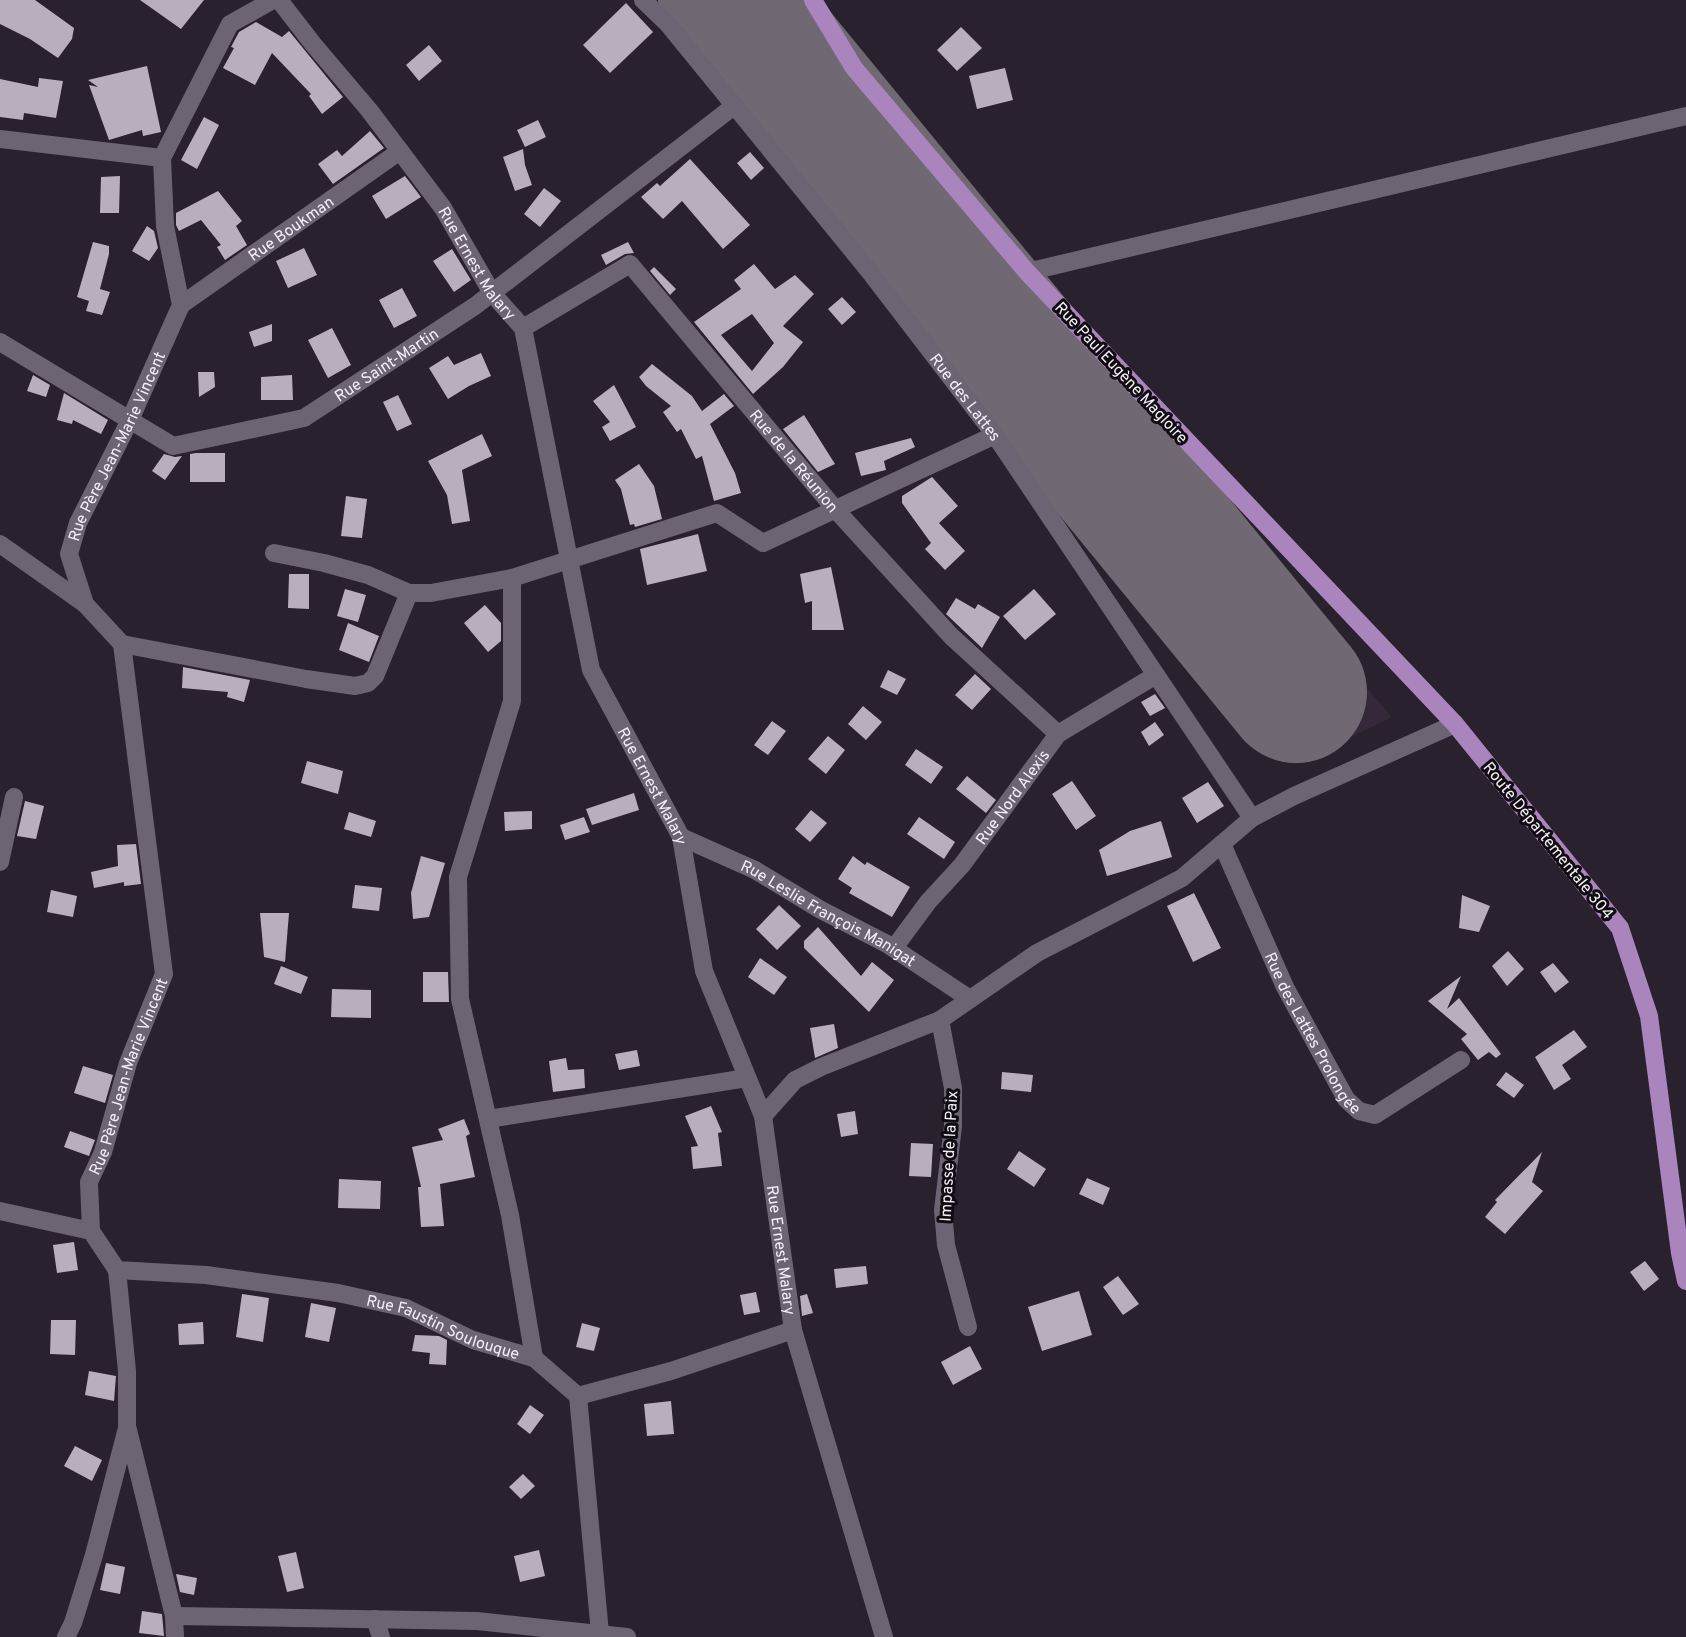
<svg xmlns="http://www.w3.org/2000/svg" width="1686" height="1637" font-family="Overpass,sans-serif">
<rect width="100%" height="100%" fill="#29212e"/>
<path fill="#34283a" d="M664,0H780L821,64L1392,717L1295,765Z"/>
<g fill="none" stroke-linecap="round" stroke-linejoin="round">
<path stroke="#706974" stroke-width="142" d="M729,0L1296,692"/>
</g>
<g fill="#b9aebe" fill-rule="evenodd">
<path d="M0,0H35L74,28L72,39L58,58L30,39L0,24Z"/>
<path d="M140,0H204L181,29Z"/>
<path d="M626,3L653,32L610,73L583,45Z"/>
<path d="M256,22L282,37L289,31L343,97L322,114L309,96L311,94L272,53L255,85L223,68L234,48L231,47L239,32Z"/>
<path d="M961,27L982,48L957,71L937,50Z"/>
<path d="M429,45L442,61L419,81L406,65Z"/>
<path d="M147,66L161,132L143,136L142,130L109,140L89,85L98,87L88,80Z"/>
<path d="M1005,68L1013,100L977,109L969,76Z"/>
<path d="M39,78L63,81L56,118L24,113L23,120L0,117V79L38,87Z"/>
<path d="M204,117L219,125L197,169L181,160Z"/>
<path d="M538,120L546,137L525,147L517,130Z"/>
<path d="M370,131L384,148L333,184L318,164L337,150L342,156Z"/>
<path d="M523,149L525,165L532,185L515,191L503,157Z"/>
<path d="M750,152L764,168L751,180L737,163Z"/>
<path d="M690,159L750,225L723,249L682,201L663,219L641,197L657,183L660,186Z"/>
<path d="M120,176L119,213H100L101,177Z"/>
<path d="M405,176L421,197L386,219L372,196Z"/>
<path d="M544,188L561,201L540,227L524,214Z"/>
<path d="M218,191L242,221L236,226L247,245L225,260L217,247L221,245L201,220L179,231L176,225V213Z"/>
<path d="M147,226L154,231L158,248L149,261L132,251Z"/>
<path d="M93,242L109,246V254L100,289L110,292L102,315L86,311L89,301L77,297Z"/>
<path d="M628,242L634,253L625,254L606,265L601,255Z"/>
<path d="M304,248L317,275L288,288L276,261Z"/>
<path d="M452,249L471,280L454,292L433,261Z"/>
<path d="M754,264L775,289L795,275L814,294L783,326L803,342L783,367L753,394L694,322L741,289L734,280ZM752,314L774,343L752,371L721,335Z"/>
<path d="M654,267L676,289L670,295L650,271Z"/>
<path d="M402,288L417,316L394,328L379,300Z"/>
<path d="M842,297L856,312L842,325L828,309Z"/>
<path d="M272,324V341L254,347L249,332Z"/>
<path d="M332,328L351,365L328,378L308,340Z"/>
<path d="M481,353L491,376L469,386L448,399L429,368L448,356L454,365Z"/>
<path d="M652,364L692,396L702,411L724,394L734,406L710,424L735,473L741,493L714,501L702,456L696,459L681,429L677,432L663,412L671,406L646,386L639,377Z"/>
<path d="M198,372H214L215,387L199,397Z"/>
<path d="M33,375L50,385L46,397L27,391Z"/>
<path d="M292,375L293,400H261V377Z"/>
<path d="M614,385L636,427L610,441L602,427L610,422L593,401Z"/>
<path d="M64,393L108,420L101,434L73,420L72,424L57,420Z"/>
<path d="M398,395L412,424L397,431L383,402Z"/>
<path d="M804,415L835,464L818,472L783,429Z"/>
<path d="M482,434L492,456L462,470L470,521L452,524L447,495L428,461Z"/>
<path d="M911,438L915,447L884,461L886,470L861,476L855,453Z"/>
<path d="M196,453H225V482H190V454Z"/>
<path d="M164,454L175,457L182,456L165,480L152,471Z"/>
<path d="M639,464L654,486L662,519L635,527L634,524L630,525L621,489L615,480Z"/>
<path d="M932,477L958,506L939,523L965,551L945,570L925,549L931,543L902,503V496Z"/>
<path d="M346,496L367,499L362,538L341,536Z"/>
<path d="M698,534L707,571L647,585L640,549Z"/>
<path d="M831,567L844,630H812V601L805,603L800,574Z"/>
<path d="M289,574H309V609L288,608Z"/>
<path d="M345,589L366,595L358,622L337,616Z"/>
<path d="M1034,589L1056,614L1025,640L1003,616Z"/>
<path d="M956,598L975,609L978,604L1000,617L982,648L946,614Z"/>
<path d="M485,605L501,623V641L488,652L464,623Z"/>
<path d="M348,623L379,636L369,662L339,650Z"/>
<path d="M183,667L250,680L244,702L227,697L228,692L182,688Z"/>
<path d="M888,670L906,679L897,695L880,687Z"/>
<path d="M975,674L991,689L972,710L955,695Z"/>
<path d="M1155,694L1165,708L1150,716L1141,702Z"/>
<path d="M863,706L882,722L866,740L848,724Z"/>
<path d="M772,721L786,731L768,755L754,745Z"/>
<path d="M1155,722L1164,735L1149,746L1141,732Z"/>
<path d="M828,736L845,750L826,774L808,759Z"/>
<path d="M916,749L943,767L931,784L905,765Z"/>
<path d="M307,761L343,771L338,794L301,783Z"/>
<path d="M967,776L996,800L986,813L956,789Z"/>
<path d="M1072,781L1096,816L1076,830L1052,794Z"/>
<path d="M1208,782L1224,806L1197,823L1182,798Z"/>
<path d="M634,793L639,810L592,825L586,809Z"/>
<path d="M25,801L44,806L36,839L17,836Z"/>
<path d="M811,810L827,823L810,842L795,829Z"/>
<path d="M532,811V829L505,831L504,812Z"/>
<path d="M349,812L376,821L371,837L344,829Z"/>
<path d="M584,817L590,832L565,840L560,825Z"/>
<path d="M919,817L955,842L944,859L907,834Z"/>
<path d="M1161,821L1172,857L1107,876L1099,850L1130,831Z"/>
<path d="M136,844L141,884L124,886V882L94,888L91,872L118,866L117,845Z"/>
<path d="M421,856L445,863L429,917L413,919L411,893Z"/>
<path d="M853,856L865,865L867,862L910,887L892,917L849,893L852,888L838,879Z"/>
<path d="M355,885L382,888L379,911L352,908Z"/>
<path d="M51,890L77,896L73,917L47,912Z"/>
<path d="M1194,893L1221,948L1193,962L1167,906Z"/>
<path d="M1462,895L1490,906L1479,932L1459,928Z"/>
<path d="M779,905L801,926L777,950L756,929Z"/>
<path d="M260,913H289L285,962L264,957Z"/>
<path d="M818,927L861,976L872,962L894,980L869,1012L804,948V941Z"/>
<path d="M1508,951L1524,969L1507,986L1492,966Z"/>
<path d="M760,958L787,977L774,995L748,977Z"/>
<path d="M1553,963L1569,982L1555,993L1540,972Z"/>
<path d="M281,966L308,977L301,994L274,984Z"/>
<path d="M423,972H448L449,1002H423Z"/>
<path d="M1461,976L1447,1009L1459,998L1501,1054L1496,1058L1489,1052L1478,1060L1461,1039L1467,1034L1428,1001Z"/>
<path d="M332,989L371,990V1018L331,1017Z"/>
<path d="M834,1024L838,1048L815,1058L810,1028Z"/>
<path d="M1574,1030L1587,1047L1562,1065L1571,1079L1554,1090L1535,1057Z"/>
<path d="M637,1050L640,1066L619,1070L615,1054Z"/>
<path d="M566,1058L568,1070L584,1069L585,1088L553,1092L549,1061Z"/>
<path d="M83,1066L113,1075L105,1103L74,1093Z"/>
<path d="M1002,1072L1033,1075L1031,1092L1001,1089Z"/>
<path d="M1506,1072L1524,1085L1514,1098L1496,1085Z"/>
<path d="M711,1106L722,1132L718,1133L722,1166L693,1169L691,1147L698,1146L685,1116Z"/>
<path d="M855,1111L858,1134L841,1137L837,1114Z"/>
<path d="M464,1119L470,1134L466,1136L475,1177L440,1184L444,1226L421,1227L418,1187H421L412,1147L443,1140L438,1129Z"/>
<path d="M70,1131L95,1140L89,1156L64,1147Z"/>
<path d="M911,1143L933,1144L931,1177L909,1176Z"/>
<path d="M1019,1151L1046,1169L1034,1187L1007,1169Z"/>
<path d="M1542,1152L1532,1182L1543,1191L1505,1234L1485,1217L1497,1202L1495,1200Z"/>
<path d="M1087,1178L1110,1188L1103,1205L1079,1194Z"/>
<path d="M339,1179L381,1181L380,1209L338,1208Z"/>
<path d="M74,1242L78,1270L57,1273L53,1245Z"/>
<path d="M1645,1261L1659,1279L1644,1291L1630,1272Z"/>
<path d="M866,1266L868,1284L836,1288L834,1269Z"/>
<path d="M1118,1276L1139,1304L1123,1315L1103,1287Z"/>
<path d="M1079,1291L1092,1335L1042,1351L1028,1307Z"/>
<path d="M756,1292L760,1312L744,1315L740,1295Z"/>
<path d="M242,1294L269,1298L263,1342L236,1337Z"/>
<path d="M807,1294L813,1313L802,1316L800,1296Z"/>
<path d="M311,1303L336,1308L329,1342L305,1337Z"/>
<path d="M51,1320H76L75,1355L50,1354Z"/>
<path d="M203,1322L204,1344L179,1345L178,1324Z"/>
<path d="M582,1323L600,1328L594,1351L576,1347Z"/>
<path d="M415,1335L439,1336L447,1340L446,1365L429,1364L430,1353L412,1351Z"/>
<path d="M970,1346L982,1369L953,1385L941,1362Z"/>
<path d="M89,1371L116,1376L114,1401L85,1395Z"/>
<path d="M671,1401L674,1434L647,1436L644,1404Z"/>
<path d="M530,1405L544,1415L530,1434L517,1424Z"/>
<path d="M75,1446L102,1460L92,1481L64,1466Z"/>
<path d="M523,1474L535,1486L521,1499L509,1487Z"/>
<path d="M539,1550L545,1576L520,1582L514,1556Z"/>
<path d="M296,1552L304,1588L287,1592L278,1556Z"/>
<path d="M106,1563L125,1567L120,1594L100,1590Z"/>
<path d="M176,1574L197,1578L194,1595L180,1592Z"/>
<path d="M142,1611L162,1614L164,1636L139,1633Z"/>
</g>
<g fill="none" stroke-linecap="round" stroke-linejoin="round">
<g stroke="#6d6473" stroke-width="18">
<path id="s1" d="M279,0L313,44L369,110L443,208L492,293L523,328L591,670L681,837L704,971L763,1116L793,1330L884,1637"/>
<path id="s2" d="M643,0L668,24L870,272L995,435L1252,818"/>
<path d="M0,139L162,158"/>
<path d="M1027,272L1686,116"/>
<path id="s3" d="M181,305L400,151"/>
<path id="s4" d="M523,328L630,264L835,509L951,636L1058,734"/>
<path id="s5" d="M0,342L173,446L304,418L475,306L734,106"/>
<path d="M0,544L85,604"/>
<path d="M274,553L324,563L368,575L409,593H431L512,578"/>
<path d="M122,644L306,679L355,686L368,683L375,676L409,593"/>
<path id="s6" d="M681,837L755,870L821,910L887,944L970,999"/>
<path id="s7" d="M1222,844L1285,987L1346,1099L1359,1111L1375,1115L1461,1060"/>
<path d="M0,862L14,797"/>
<path id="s8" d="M894,948L928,902L962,865L1058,734L1156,675"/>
<path d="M940,1020L953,1088V1126L943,1210L946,1245L968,1327"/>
<path d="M763,1116L795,1080L821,1067L940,1020L1037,953L1182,878L1252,818L1294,796L1455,724"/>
<path d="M488,1119L747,1078"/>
<path d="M0,1211L91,1231"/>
<path id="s9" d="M91,1231L89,1182L103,1152L128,1063L164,974L122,644L85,604L69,554L78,523L130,420L181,305L165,226L162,158L230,24L273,0"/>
<path id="s10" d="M91,1231L117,1270L206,1275L338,1293L406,1308L473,1340L534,1358L578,1396L671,1371L793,1330"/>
<path d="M534,1358L510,1215L460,999L458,877L512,701V578L717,513L763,543L995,435"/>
<path d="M578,1396L600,1633"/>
<path d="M128,1430L174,1616L175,1637"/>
<path d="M174,1616L477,1621L627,1637"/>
<path d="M375,1619L381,1637"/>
<path d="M66,1637L73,1623L94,1555L127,1428V1371L117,1270"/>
</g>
<path stroke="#a984bd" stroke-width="18" d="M813,0L854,68L1027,272L1455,724L1620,928L1649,1016L1680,1253L1686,1281"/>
</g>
<g text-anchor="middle" stroke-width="6" stroke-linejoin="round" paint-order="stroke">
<g font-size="16" fill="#f4eef7" stroke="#100c12">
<text dy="6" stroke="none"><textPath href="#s3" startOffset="134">Rue Boukman</textPath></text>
<text dy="6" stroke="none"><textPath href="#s1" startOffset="330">Rue Ernest Malary</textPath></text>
<text dy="6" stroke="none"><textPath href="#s5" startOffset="434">Rue Saint-Martin</textPath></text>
<text transform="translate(1122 372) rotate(47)" y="6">Rue Paul Eugène Magloire</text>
<text dy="6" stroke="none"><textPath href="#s2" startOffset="512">Rue des Lattes</textPath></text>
<text dy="6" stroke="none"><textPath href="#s9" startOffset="828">Rue Père Jean-Marie Vincent</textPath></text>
<text dy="6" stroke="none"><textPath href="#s4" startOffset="381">Rue de la Réunion</textPath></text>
<text dy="6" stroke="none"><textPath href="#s1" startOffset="890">Rue Ernest Malary</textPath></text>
<text dy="6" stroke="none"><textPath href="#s8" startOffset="192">Rue Nord Alexis</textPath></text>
<text transform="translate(1549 840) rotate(51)" y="6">Route Départementale 304</text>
<text dy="6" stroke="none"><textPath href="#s6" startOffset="166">Rue Leslie François Manigat</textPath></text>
<text dy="6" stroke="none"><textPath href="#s7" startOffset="210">Rue des Lattes Prolongée</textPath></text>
<text dy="6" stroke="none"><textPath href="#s9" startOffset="162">Rue Père Jean-Marie Vincent</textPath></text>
<text transform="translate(948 1156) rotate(-87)" y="6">Impasse de la Paix</text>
<text dy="6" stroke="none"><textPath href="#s1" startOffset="1376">Rue Ernest Malary</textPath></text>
<text dy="6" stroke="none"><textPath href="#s10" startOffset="380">Rue Faustin Soulouque</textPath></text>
</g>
</g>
</svg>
